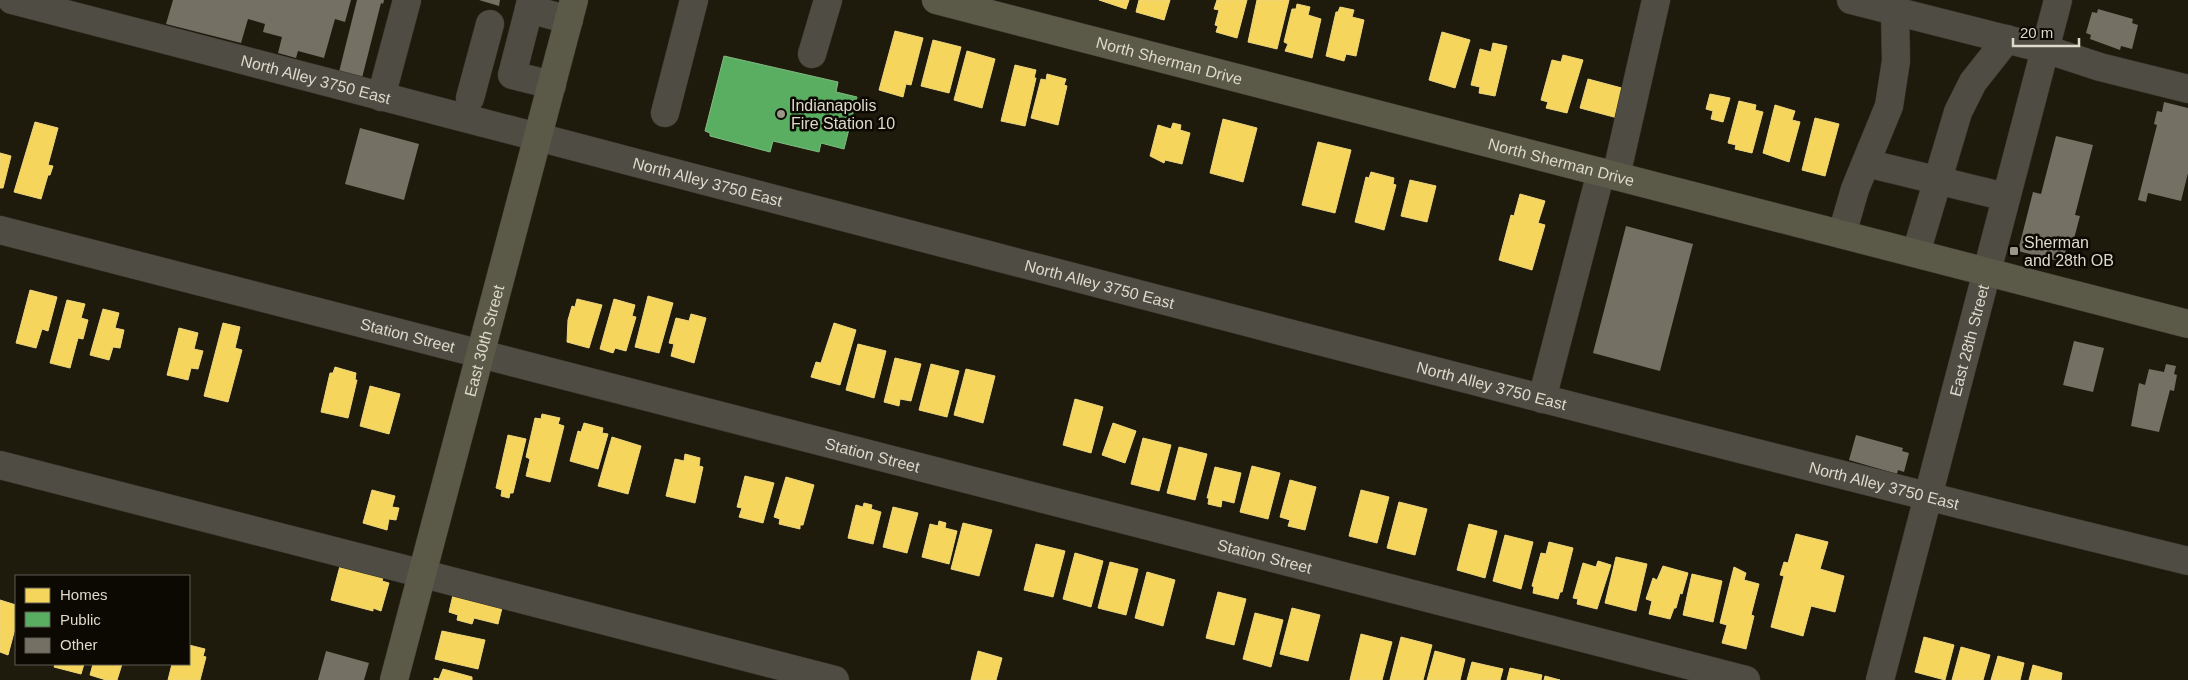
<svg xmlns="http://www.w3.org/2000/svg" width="2188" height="680" font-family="Arial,sans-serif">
<rect width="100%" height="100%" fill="#1e1b0d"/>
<g fill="#f6d55c" stroke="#eed67d">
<path d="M1099,0H1129L1126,9Z"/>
<path d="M1139,0H1170L1164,20L1136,12Z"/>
<path d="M1217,0H1247L1237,38L1216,32L1218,26L1215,25L1219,10L1214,9Z"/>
<path d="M1257,0H1289L1277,49L1248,42Z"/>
<path d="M1297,4L1310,7L1308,15L1321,19L1312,58L1285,51L1288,44L1284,42L1292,9H1296Z"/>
<path d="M1340,7L1354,10L1352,17L1364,20L1356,56L1346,54L1344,61L1326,56L1336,12H1338Z"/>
<path d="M895,31L923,38L911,85L906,84L903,97L879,90Z"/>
<path d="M1442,32L1470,40L1455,88L1429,80Z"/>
<path d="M933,40L961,47L949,93L921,86Z"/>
<path d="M1493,43L1507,46L1495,96L1479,93L1480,87L1471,85L1480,49L1491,52Z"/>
<path d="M967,51L995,59L982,108L954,100Z"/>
<path d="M1563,55L1583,60L1567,113L1546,108L1548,102L1541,100L1552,60L1561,62Z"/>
<path d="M1015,65L1036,70L1034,78H1036L1025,126L1001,121Z"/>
<path d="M1047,74L1066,79L1064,85L1067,86L1058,125L1031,118L1041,79L1046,80Z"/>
<path d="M1588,79L1633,91L1625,120L1580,108Z"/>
<path d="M1710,94L1730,98L1723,122L1711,119L1713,111L1706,109Z"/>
<path d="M1739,101L1756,105L1755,110L1763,112L1752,153L1735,149L1736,145L1728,143Z"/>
<path d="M1775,105L1795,111L1792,120L1800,122L1789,162L1763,153Z"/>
<path d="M1815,118L1839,124L1825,176L1802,170Z"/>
<path d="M1223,119L1257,128L1243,182L1210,173Z"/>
<path d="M35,122L58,128L48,165L53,166L50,175H48L41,199L14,192Z"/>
<path d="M1173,123L1181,125L1180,130L1190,133L1182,164L1165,160L1164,163L1150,156L1158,125L1171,129Z"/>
<path d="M1318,142L1351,150L1335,213L1302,205Z"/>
<path d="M0,153L11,156L3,188H0Z"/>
<path d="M1371,172L1394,178L1393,184L1396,185L1384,230L1355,222L1366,177L1369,178Z"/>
<path d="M1410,180L1436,186L1427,222L1401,216Z"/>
<path d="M1520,194L1545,201L1538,223L1545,225L1532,270L1499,260L1511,215L1514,216Z"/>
<path d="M30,290L57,297L48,331L42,329L36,348L16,343Z"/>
<path d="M648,296L673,303L659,353L635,347Z"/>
<path d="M577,299L602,305L589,348L567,342L568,320L572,306L575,307Z"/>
<path d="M614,299L635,305L632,316L636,317L626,351L615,348L613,353L600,349Z"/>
<path d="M67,300L85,304L81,318L88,320L83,339L78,338L70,368L50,363Z"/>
<path d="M103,309L119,313L115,328L124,330L120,348L113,347L109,360L90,355Z"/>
<path d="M691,314L706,318L694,363L671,356L674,344L669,343L676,318L689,321Z"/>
<path d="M223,323L240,327L235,348L242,350L228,402L204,396Z"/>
<path d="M834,323L856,330L840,385L811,377L816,362L821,363Z"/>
<path d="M179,328L198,333L194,349L203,351L198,369L191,368L188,380L167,375Z"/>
<path d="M858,344L886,351L874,398L846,390Z"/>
<path d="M895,358L921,364L911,401L900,399L899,406L884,402Z"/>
<path d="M931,364L959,371L947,417L919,410Z"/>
<path d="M335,367L356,373L355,380H357L348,418L321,412L330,373H333Z"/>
<path d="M966,369L995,376L983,423L954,415Z"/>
<path d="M370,386L400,394L389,434L360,426Z"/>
<path d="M1075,399L1103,407L1091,453L1063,445Z"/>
<path d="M542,414L560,418L558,424L564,426L550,482L526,476L530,459L526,457L535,418L541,419Z"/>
<path d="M584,423L603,428L602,433L608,434L598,469L570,461L578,431L581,432Z"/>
<path d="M1113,423L1136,431L1125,463L1102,455Z"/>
<path d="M508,435L526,439L513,493H510L509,498L501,496L502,490L496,488Z"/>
<path d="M612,437L641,446L628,494L598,486Z"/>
<path d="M1143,438L1171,445L1159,491L1131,484Z"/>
<path d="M1179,447L1207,454L1195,500L1167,493Z"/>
<path d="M685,454L700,458L699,466L703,467L695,503L666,496L675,459L684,461Z"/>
<path d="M1252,466L1280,473L1268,519L1240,512Z"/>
<path d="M1215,467L1241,473L1234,503L1222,500L1221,507L1208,504L1209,498H1207Z"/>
<path d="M745,476L774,483L763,523L739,517L742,508L737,507Z"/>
<path d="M786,477L814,485L803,525H800V529L779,524L780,519L774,517Z"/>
<path d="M1290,480L1316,487L1305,530L1288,526L1290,520L1280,517Z"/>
<path d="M372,490L395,496L392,507L399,508L396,520L389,519L387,530L363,523Z"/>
<path d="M1361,490L1389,497L1377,543L1349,536Z"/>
<path d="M1399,502L1427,509L1415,555L1387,548Z"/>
<path d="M864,503L872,505L871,509L881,512L873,544L848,538L856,505L863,507Z"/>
<path d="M893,507L918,513L907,553L883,547Z"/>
<path d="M939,521L946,523L945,528L957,531L949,564L922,557L930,524L938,526Z"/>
<path d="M963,523L992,530L979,576L951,569Z"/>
<path d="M1469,524L1497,531L1485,578L1457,570Z"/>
<path d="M1796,534L1828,542L1820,569L1844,576L1835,612L1811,606L1803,636L1771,627L1784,576L1780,575L1784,562L1788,563Z"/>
<path d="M1505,535L1533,542L1521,589L1493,581Z"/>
<path d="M1549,542L1573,548L1562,592H1560L1558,599L1533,593L1534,587L1532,586L1541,553L1546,554Z"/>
<path d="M1036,544L1065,551L1053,597L1024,590Z"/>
<path d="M1075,553L1103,561L1091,607L1063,599Z"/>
<path d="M1616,557L1647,564L1636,611L1605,603Z"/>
<path d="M1598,561L1611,565L1597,609L1577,604L1578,599L1573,598L1583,563L1596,567Z"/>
<path d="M1110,562L1138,569L1126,615L1098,608Z"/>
<path d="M340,566L383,578L382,581L389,583L381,611L373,608V611L331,600Z"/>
<path d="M1663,566L1688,573L1682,594L1680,593L1676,608H1674L1670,619L1649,614L1652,601L1646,599L1653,578L1657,580Z"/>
<path d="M1734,567L1746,573L1744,580L1759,584L1751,615L1754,616L1746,649L1722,643L1727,625L1720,623Z"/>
<path d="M1147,572L1175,580L1163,626L1135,618Z"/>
<path d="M1692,574L1722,581L1713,622L1683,615Z"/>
<path d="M1218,592L1246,599L1234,645L1206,638Z"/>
<path d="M453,595L502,608L498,624L474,618L472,624L457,620L458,615L449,612Z"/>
<path d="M0,600L16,605V625L8,655L0,652Z"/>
<path d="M1292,608L1320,615L1308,661L1280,654Z"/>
<path d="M1255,613L1283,620L1271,667L1243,659Z"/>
<path d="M442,631L485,640L478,669L435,659Z"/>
<path d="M1361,634L1392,642L1382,680H1350Z"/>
<path d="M1401,637L1432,645L1423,680H1390Z"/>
<path d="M1924,637L1954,645L1945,680L1915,672Z"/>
<path d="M189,645L205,649L203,656L206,657L200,680H168L172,664H189Z"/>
<path d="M1961,647L1990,655L1983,680H1952Z"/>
<path d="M978,651L1002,658L996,680H971Z"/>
<path d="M1435,651L1465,659L1460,680H1427Z"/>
<path d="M1998,656L2024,663L2020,680H1991Z"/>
<path d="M1472,662L1503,669L1500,680H1467Z"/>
<path d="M55,664H84L81,674L54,667Z"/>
<path d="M93,664H122L117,680H106L90,675Z"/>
<path d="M2033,665L2062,673L2061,680H2029Z"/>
<path d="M1510,668L1542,675L1541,680H1507Z"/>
<path d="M443,669L472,677V680H434V678L439,679Z"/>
<path d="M1545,676L1560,680H1544Z"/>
</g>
<path fill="#5aae61" stroke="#81bb81" d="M724,56L838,82L836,92L857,97L844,149L821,143L819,152L773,141L770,152L710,136V133L705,131Z"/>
<g fill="#757064">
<path d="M173,0H351L345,22L335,19L324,58L298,51L296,58L278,53L282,37L263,32L265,24L248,19L241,43L166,24Z"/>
<path d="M357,0H384L383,4L381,3L362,78L339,72Z"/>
<path d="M479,0H500L499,6Z"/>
<path d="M2098,9L2133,19L2132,23L2138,25L2132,49L2121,46L2120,50L2090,39L2091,35L2086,33L2092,12L2097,13Z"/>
<path d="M2164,102L2188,108V173L2181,201L2148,193L2146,202L2138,200L2157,125L2154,124L2157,111L2162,112Z"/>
<path d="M360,128L419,144L404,200L345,184Z"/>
<path d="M2056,136L2093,145L2075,215L2080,216L2072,246L2067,245L2063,262L2018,251L2033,192L2041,194Z"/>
<path d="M1626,226L1693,244L1660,371L1593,353Z"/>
<path d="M2074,341L2104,348L2093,392L2063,385Z"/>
<path d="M2166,364L2176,366L2174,374L2177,375L2174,391L2170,390L2159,432L2131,426L2139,383L2145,385L2149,369L2164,372Z"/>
<path d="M1856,435L1903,448L1902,451L1909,453L1904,472L1898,470L1897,474L1849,460Z"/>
<path d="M326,651L369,663L364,680H318Z"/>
</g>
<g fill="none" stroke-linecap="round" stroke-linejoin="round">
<defs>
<g id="minor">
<path id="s1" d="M12,0C737,188 1461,382 2188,561"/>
<path d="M531,0L529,9L569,20"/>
<path d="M1851,0L2045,49L2100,67L2188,89"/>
<path d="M529,9L512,75L552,85"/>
<path d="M812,54L828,0"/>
<path d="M381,97L407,0"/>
<path d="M470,98L490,24"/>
<path d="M665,113L694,0"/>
<path d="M1866,163L2006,197"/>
<path d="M1616,176L1656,0"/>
<path id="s2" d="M0,230L1746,680"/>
<path d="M1842,234L1855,189L1889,106L1896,61L1895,11"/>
<path d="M1916,253L1958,112L1973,82L2007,39"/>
<path d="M1542,399L1601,172"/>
<path d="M0,465L835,680"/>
<path id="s3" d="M1880,680L2058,0"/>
</g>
<g id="major">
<path id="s4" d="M936,0L2188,324"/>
<path id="s5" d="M394,680L574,0"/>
</g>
</defs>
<use href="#minor" stroke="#37342c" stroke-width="29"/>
<use href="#major" stroke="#37342c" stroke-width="29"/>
<use href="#minor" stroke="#4e4c43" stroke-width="28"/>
<use href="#major" stroke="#5b5a49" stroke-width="28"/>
</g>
<g fill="#9a9688" stroke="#0b0902" stroke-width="2">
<circle cx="781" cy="114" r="5"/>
<rect x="2009" y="246" width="10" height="10" rx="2.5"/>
</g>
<g text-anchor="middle" stroke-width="5" stroke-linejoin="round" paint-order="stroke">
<g font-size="16" fill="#ddd9cb" stroke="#0b0902">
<text dy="6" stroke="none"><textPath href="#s4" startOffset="241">North Sherman Drive</textPath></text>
<text dy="6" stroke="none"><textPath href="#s1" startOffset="314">North Alley 3750 East</textPath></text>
<text dy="6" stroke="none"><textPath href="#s4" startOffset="646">North Sherman Drive</textPath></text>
<text dy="6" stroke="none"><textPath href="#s1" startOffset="719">North Alley 3750 East</textPath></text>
<text dy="6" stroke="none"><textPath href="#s1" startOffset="1124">North Alley 3750 East</textPath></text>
<text dy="6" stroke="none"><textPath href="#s2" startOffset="421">Station Street</textPath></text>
<text dy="6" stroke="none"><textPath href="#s5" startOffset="351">East 30th Street</textPath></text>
<text dy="6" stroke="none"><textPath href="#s3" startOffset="351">East 28th Street</textPath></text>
<text dy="6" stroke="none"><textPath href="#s1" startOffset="1529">North Alley 3750 East</textPath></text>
<text dy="6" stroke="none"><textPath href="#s2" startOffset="901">Station Street</textPath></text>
<text dy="6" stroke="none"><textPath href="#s1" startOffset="1934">North Alley 3750 East</textPath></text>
<text dy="6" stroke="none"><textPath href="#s2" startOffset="1306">Station Street</textPath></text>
</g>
<g font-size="16" fill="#ddd9cb" stroke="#0b0902" text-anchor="start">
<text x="791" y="111">Indianapolis<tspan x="791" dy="18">Fire Station 10</tspan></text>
<text x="2024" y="248">Sherman<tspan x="2024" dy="18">and 28th OB</tspan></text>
</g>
</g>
<rect x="15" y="575" width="175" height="90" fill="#0b0902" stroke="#5f5c52"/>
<rect x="25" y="588" width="25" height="15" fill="#f6d55c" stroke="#5f5c52"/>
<text x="60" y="600" font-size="15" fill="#ddd9cb">Homes</text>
<rect x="25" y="612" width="25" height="15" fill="#5aae61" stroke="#5f5c52"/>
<text x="60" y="625" font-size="15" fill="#ddd9cb">Public</text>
<rect x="25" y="638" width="25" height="15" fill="#757064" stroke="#5f5c52"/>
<text x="60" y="650" font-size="15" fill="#ddd9cb">Other</text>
<path d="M2013 38v8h66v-8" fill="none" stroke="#ddd9cb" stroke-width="2.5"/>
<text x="2020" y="38" font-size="15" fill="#ddd9cb" stroke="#0b0902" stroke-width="4" paint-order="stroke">20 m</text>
</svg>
